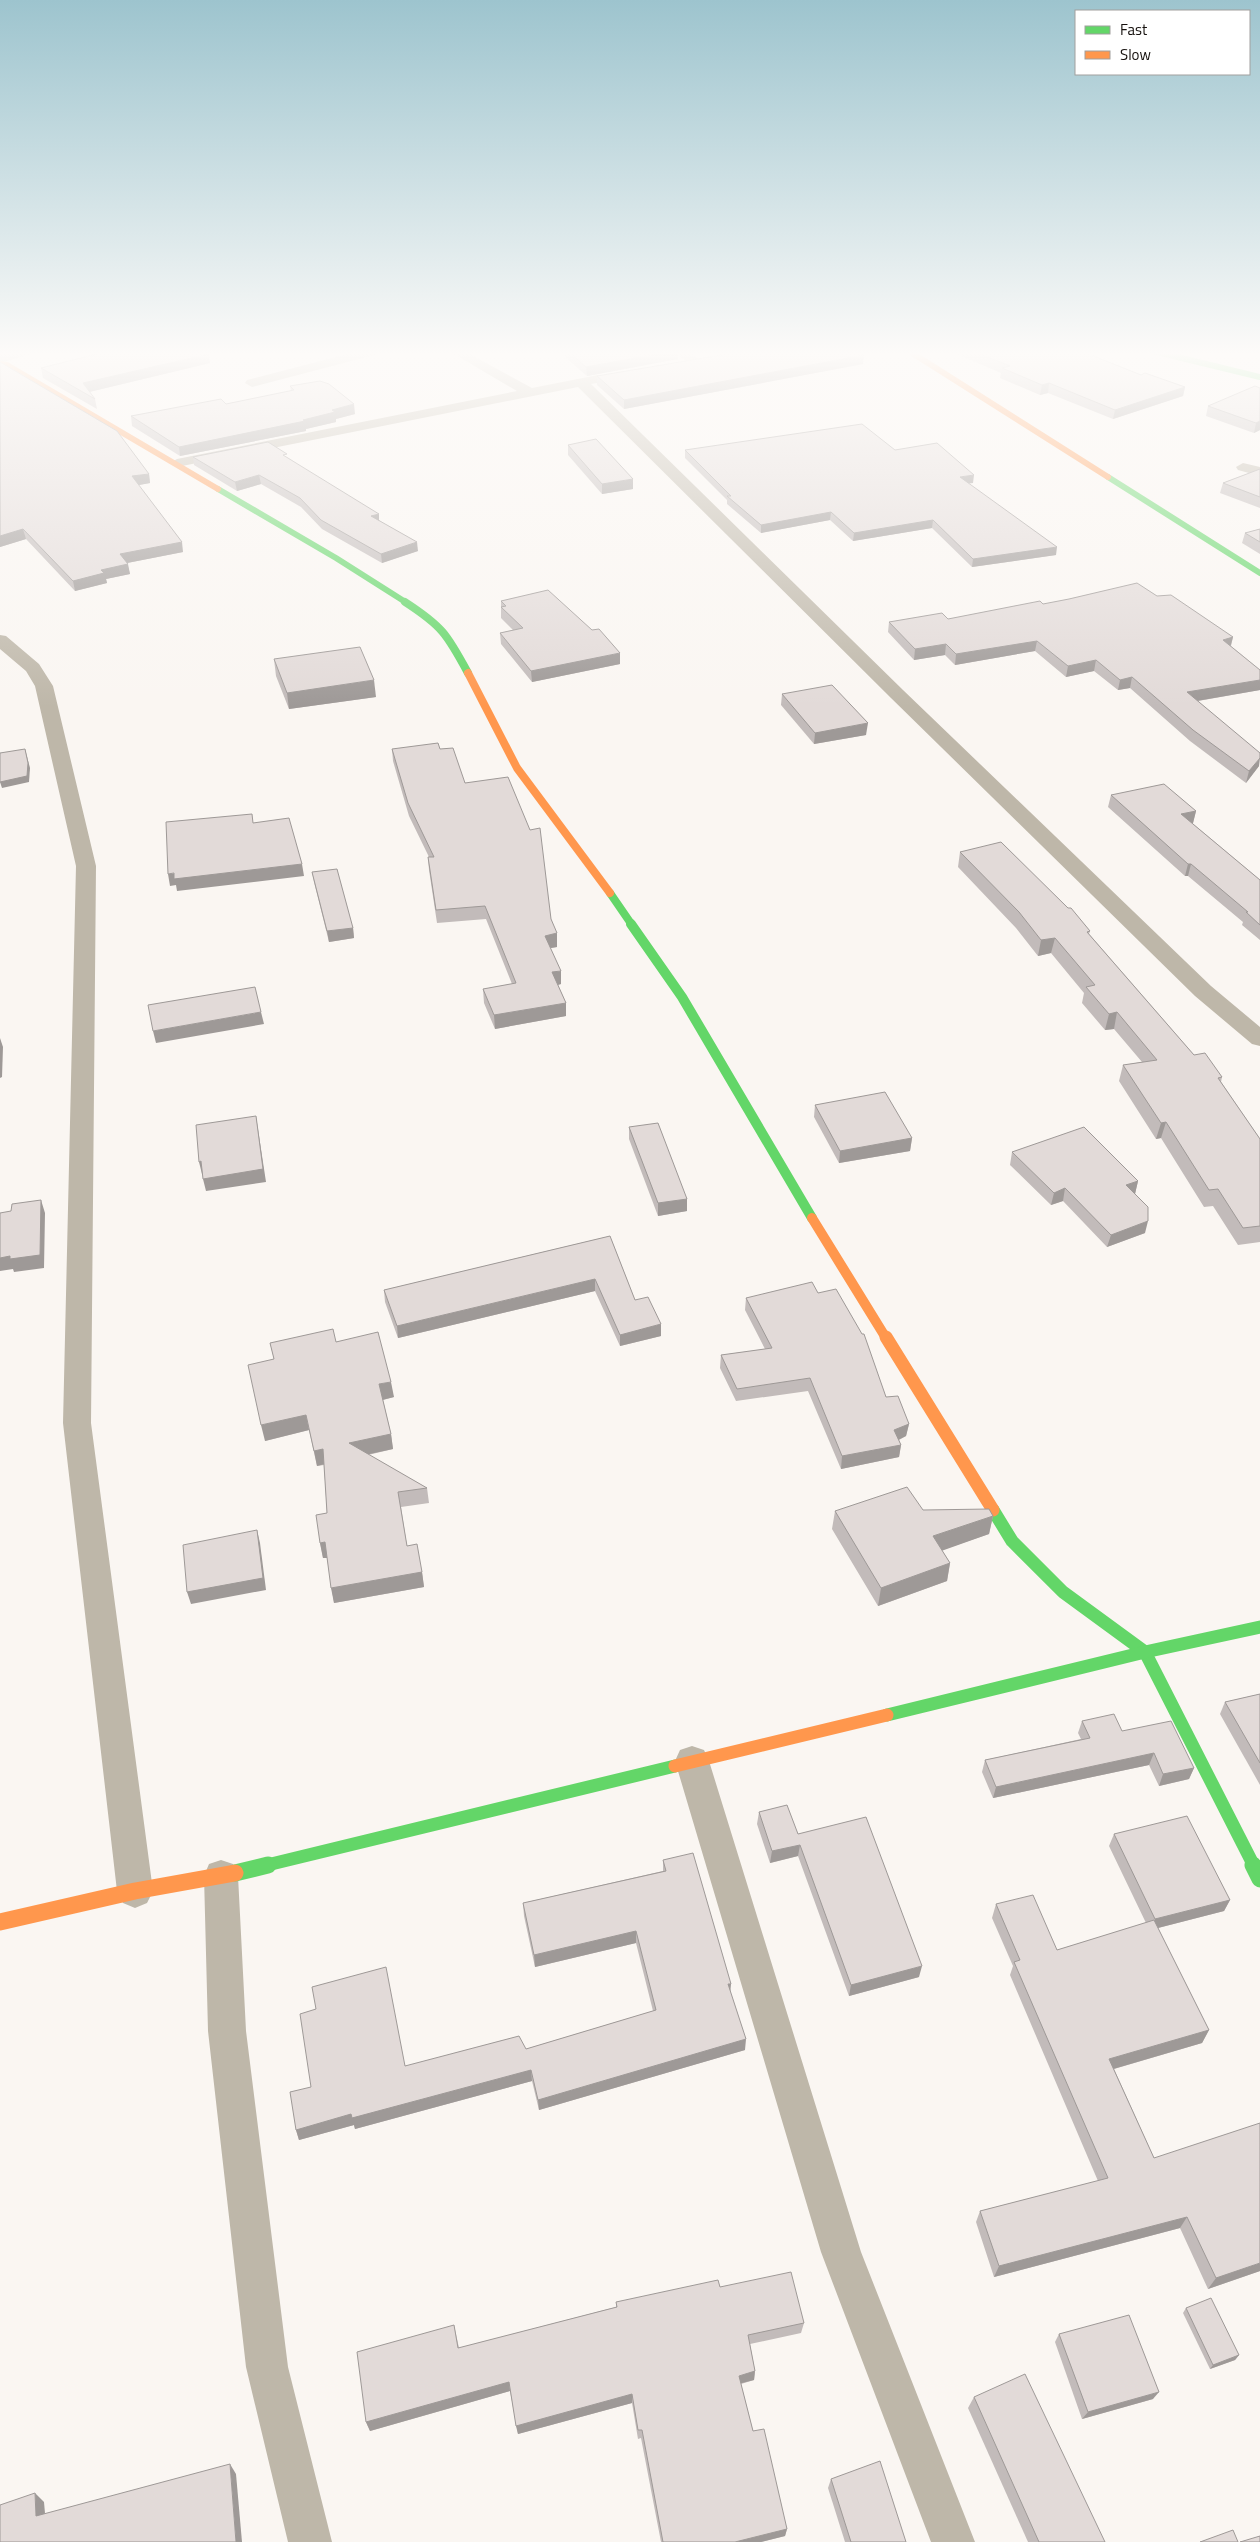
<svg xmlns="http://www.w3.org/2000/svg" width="1260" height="2542" font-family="'Titillium Web',sans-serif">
<rect width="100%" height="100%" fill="#faf6f2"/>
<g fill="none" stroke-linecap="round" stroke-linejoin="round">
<g fill="#beb7a9" fill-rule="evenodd">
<path d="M13,351H32L31,354L0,363V355Z"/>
<path d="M359,351H379L378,354L252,387L245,383L247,380Z"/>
<path d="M449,351H464L532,388L598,375L603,376L605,379L603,382L591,384L903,690L1211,986L1260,1027V1046L1252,1044L1195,996L891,698L578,387L177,467L170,463L177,459L517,391Z"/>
<path d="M671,351H686L703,361L701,364H691Z"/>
<path d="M1243,463L1260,467V476L1238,470L1236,467Z"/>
<path d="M0,635L6,636L39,664L53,686L96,866L91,1423L153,1891L147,1903L135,1908L123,1903L117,1891L63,1423L76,866L35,686L26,671L0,649Z"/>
<path d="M692,1746L704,1750L709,1761L861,2252L975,2542H931L821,2252L675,1761L680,1750Z"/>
<path d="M221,1860L233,1864L238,1876L246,2031L288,2367L332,2542H288L246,2367L208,2031L204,1876L209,1864Z"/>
</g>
<g stroke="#63d668" stroke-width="6">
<path d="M1153,351L1260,377"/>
<path d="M1108,477L1260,573"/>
<path d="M218,489L336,558L407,603"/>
</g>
<g stroke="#63d668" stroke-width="8">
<path d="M405,602C442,626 447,634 468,673"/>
<path d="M610,893L632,925"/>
</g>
<path stroke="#63d668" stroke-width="10" d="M631,924L682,997L812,1218"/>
<g stroke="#63d668" stroke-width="13">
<path d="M993,1510L1012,1541L1063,1592L1145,1652L1254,1866"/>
<path d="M887,1715L1145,1652L1260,1627"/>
<path d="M263,1866L675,1766"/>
</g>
<g stroke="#63d668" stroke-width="17">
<path d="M1253,1865L1260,1879"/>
<path d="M235,1873L268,1865"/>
</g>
<g stroke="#ff974d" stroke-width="6">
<path d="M909,351L1108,477"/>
<path d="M0,364L7,365L218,489"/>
</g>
<path stroke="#ff974d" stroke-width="8" d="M468,673L517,768L610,893"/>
<path stroke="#ff974d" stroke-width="10" d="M812,1218L886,1338"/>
<g stroke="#ff974d" stroke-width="13">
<path d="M886,1337L993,1510"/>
<path d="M675,1766L887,1715"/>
</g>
<path stroke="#ff974d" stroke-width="17" d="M0,1922L135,1891L235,1873"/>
</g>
<g fill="#c2bbba">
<path d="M565,351H678V359L587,376L565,357Z"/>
<path d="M952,351H1081L1141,375L1185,387L1183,396L1113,419L1048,393L1040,395L1000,378L1001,373L952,352Z"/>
<path d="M0,362L149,474L150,483L138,485L183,552L127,563L130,574L106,579L107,583L75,591L26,539L0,547Z"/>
<path d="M210,363L89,392L95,399L97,409L43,378L41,368Z"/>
<path d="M863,364L624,409L597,385V376Z"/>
<path d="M290,386L355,414L336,419V422L306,429V431L180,456L132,426L131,416L226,404L291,391Z"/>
<path d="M1260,388V430L1254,433L1206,416L1208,406Z"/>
<path d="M568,445L633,489L602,494L568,455Z"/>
<path d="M685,450H895L973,483H968L1056,555L972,567L932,528L853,541L830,520L761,533L727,504V500L685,458Z"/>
<path d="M193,457H287L379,520L418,551L382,563L322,529L301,507L261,484L237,491L194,465Z"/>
<path d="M1260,469V508L1220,493L1223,483Z"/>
<path d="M1260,529V554L1242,543L1245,533Z"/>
<path d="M1157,596L1233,637L1231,646L1260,670V690L1198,701L1259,766L1246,783L1190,741L1130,688L1118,690L1094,671L1066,677L1035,651L955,665L945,655L914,660L888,632L889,622L948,619L1043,604Z"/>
<path d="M501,601L620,664L532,682L501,644L500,633L513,630L501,618Z"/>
<path d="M274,659L376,697L289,709L276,676Z"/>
<path d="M782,694L866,735L814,744L781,705Z"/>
<path d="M392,749H440L465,783L551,919L557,947L550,948L561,984L558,985L566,1003V1016L495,1029L484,1003L483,989L512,984L486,919L437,923L429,870L428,857H429L409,816L393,761Z"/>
<path d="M1111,795L1196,811L1193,823H1192L1260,880V940L1242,925L1243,922L1188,876H1185L1108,807Z"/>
<path d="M960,852L1090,931L1089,934L1194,1055L1222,1077L1221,1082L1260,1139V1242L1238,1245L1213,1206L1204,1207L1161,1138L1156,1139L1119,1081L1123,1065L1142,1062L1114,1029L1105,1030L1082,1003L1084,993L1051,953L1038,956L1016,928L958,867Z"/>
<path d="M312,872L353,928L354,938L329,942L314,882Z"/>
<path d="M815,1105L912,1138L910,1151L839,1163L814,1117Z"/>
<path d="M629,1127L687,1199V1211L658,1216L629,1139Z"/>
<path d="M1012,1152L1138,1181L1135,1194L1145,1233L1107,1247L1063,1201L1051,1205L1010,1165Z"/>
<path d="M610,1236L635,1300L661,1336L620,1346L595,1291L398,1338L385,1302L384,1290Z"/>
<path d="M818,1293L886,1397L909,1424L906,1436L899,1440L901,1445L899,1457L841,1469L808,1391L736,1401L720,1368L721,1355L765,1349L745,1310L746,1298Z"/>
<path d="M336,1342L394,1397L383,1400L391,1434L393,1449L368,1455L427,1488L429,1503L401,1507L407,1546L422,1572L424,1587L334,1603L327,1558H323L320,1543L327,1513L324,1465L317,1466L309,1430L265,1441L274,1359L270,1343Z"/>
<path d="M923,1510L993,1516L989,1534L942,1550L950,1563L947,1581L878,1606L832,1529L835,1511Z"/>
<path d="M1260,1694V1785L1220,1714L1225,1702Z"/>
<path d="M1082,1721L1122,1731L1194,1768L1189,1779L1159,1786L1149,1765L993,1798L982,1772L985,1760L1081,1739L1078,1733Z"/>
<path d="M759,1812L798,1834L919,1977L849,1996L798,1856L770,1863L757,1824Z"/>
<path d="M1114,1834L1230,1900L1224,1911L1158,1928L1209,2030L1202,2043L1114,2069L1154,2158L1260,2271L1208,2289L1180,2228L994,2277L976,2222L980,2211L1098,2181L1010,1975L1013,1966L992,1918L996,1904L1057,1950L1146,1923L1109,1846Z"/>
<path d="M663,1860L730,1991L745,2050L539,2110L532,2081L355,2129L354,2125L299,2140L296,2130L311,2087L316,2009L405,2066L526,2049L653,2011L636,1943L535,1967L524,1916L523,1903L663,1871Z"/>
<path d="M720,2287L804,2323L801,2333L750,2344L755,2371L754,2380L741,2384L753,2431L787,2529L785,2536L761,2542H661L641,2438L638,2439L632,2403L518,2434L510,2391L370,2431L366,2422L454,2325L459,2348L616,2307V2302Z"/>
<path d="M1186,2308L1239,2355L1235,2360L1210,2369L1183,2313Z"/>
<path d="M1059,2334L1153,2399L1082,2419L1055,2342Z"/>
<path d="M974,2397L1105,2542H1028L968,2408Z"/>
<path d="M831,2479L906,2542H845L828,2488Z"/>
</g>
<g fill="#9e9997">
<path d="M674,351H678V359L587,376L586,367Z"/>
<path d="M209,354L210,363L85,393L83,383Z"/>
<path d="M864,355L863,364L624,409V400Z"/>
<path d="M1049,383L1048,393L1040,395L1042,385Z"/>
<path d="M1185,387L1183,396L1113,419L1115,410Z"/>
<path d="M354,404L355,414L336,419V422L306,429V431L180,456L179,447L303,420L332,410Z"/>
<path d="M1260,421V430L1254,433L1256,423Z"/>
<path d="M149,474L150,483L134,486L132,476Z"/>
<path d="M259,475L261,484L237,491L235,482Z"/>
<path d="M974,475L973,483L959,485L960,477Z"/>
<path d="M633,479V489L602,494V484Z"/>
<path d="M831,512L830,520L761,533V525Z"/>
<path d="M379,514V523L371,516Z"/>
<path d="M933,520L932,528L853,541L854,533Z"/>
<path d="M23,529L26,539L0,547V536Z"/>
<path d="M182,542L183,552L122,564L120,554Z"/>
<path d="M417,542L418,551L382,563L381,554Z"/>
<path d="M1057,547L1056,555L972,567L973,559Z"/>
<path d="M128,564L130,574L106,579L107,583L75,591L73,581L101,570Z"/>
<path d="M1233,637L1230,648L1223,640Z"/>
<path d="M1037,641L1035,651L955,665L956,654Z"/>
<path d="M946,644L945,655L914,660L915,649Z"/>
<path d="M620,653V664L532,682L531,671Z"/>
<path d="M1096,660L1094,671L1066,677L1068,666Z"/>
<path d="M1132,677L1130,688L1118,690L1120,680Z"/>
<path d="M374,680L376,697L289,709L287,693Z"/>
<path d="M1260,680V690L1185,703L1187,692Z"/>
<path d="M868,723L866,735L814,744L815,733Z"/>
<path d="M25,749L30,768L29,782L2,788L0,782Z"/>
<path d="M1260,758L1259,766L1246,783L1249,771Z"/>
<path d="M1196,811L1193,823L1178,826L1181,814Z"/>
<path d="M302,864L304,876L177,891L176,885L170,886L168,874Z"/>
<path d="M1188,864H1191L1188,876H1185Z"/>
<path d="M353,928L354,938L329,942L327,931Z"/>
<path d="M557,933V947L545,949V936Z"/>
<path d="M1055,938L1051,953L1038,956L1041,940Z"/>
<path d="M561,971V984L553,986L552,972Z"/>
<path d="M566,1003V1016L495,1029L494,1015Z"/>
<path d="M261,1012L264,1024L156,1043L153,1031Z"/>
<path d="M1117,1012L1114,1029L1105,1030L1109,1014Z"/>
<path d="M0,1038L3,1047L2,1077L0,1078Z"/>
<path d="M256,1116L266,1182L206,1191L203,1179Z"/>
<path d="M1166,1122L1161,1138L1156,1139L1161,1123Z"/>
<path d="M912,1138L910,1151L839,1163L840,1151Z"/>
<path d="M201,1161L204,1174H202L199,1162Z"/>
<path d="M1138,1181L1135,1194L1126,1185Z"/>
<path d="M1065,1188L1063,1201L1051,1205L1054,1193Z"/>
<path d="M687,1199V1211L658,1216V1203Z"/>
<path d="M41,1200L45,1213L44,1268L14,1272L13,1269L0,1271V1258Z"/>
<path d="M1148,1221L1145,1233L1107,1247L1111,1235Z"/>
<path d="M595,1279V1291L398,1338L397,1326Z"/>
<path d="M661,1324V1336L620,1346V1335Z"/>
<path d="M391,1382L394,1397L382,1400L379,1384Z"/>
<path d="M306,1415L309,1430L265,1441L261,1425Z"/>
<path d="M909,1424L906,1436L892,1443L894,1430Z"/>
<path d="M391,1434L393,1449L351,1458L349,1443Z"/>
<path d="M901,1445L899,1457L841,1469L842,1456Z"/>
<path d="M323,1449L325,1464L317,1466L314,1451Z"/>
<path d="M993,1516L989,1534L930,1555L933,1536Z"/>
<path d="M257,1530L260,1543L266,1590L191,1604L187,1592Z"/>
<path d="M325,1542L328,1558H323L320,1543Z"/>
<path d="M950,1563L947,1581L878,1606L881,1588Z"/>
<path d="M422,1572L424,1587L334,1603L331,1588Z"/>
<path d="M1154,1753L1149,1765L993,1798L996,1787Z"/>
<path d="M1194,1768L1189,1779L1159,1786L1163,1774Z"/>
<path d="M800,1845L798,1856L770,1863L772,1851Z"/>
<path d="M1230,1900L1224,1911L1150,1930L1155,1919Z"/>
<path d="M636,1931V1943L535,1967L534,1955Z"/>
<path d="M922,1966L919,1977L849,1996L851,1985Z"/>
<path d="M728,1984H731L730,1995Z"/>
<path d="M1209,2030L1202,2043L1103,2072L1109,2059Z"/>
<path d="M746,2039L745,2050L539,2110L538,2100Z"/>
<path d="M531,2070L532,2081L355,2129L354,2125L299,2140L296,2130L351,2114Z"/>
<path d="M1187,2217L1180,2228L994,2277L999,2266Z"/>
<path d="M1260,2263V2271L1208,2289L1216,2278Z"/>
<path d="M1239,2355L1235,2360L1210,2369L1213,2365Z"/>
<path d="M755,2371L754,2380L738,2384L739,2376Z"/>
<path d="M509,2382L510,2391L370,2431L366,2422Z"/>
<path d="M1159,2392L1153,2399L1082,2419L1088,2412Z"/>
<path d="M632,2394V2403L518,2434L516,2426Z"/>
<path d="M230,2464L236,2474L242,2542H236Z"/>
<path d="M35,2493L44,2502L46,2525L36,2516Z"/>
<path d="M787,2529L785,2536L761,2542H735Z"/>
</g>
<g fill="#e2dad8" stroke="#9e9997">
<path d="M109,351H203L209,354L83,383L95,399L41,368Z"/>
<path d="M568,351H674L586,367Z"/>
<path d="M745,351H857L864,355L624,400L597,376Z"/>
<path d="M973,351H1081L1141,375L1145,373L1185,387L1115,410L1049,383L1042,385L1002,368L1010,366Z"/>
<path d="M0,362L117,431L149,474L132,476L182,542L120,554L128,564L101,570L104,573L73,581L23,529L0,536Z"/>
<path d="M320,381L329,384L354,404L332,410L335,412L303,420L305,421L179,447L131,416L221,399L226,404L294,390L290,386Z"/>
<path d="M1255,386L1260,388V421L1256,423L1208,406Z"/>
<path d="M862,424L895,450L937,443L974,475L960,477L1057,547L973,559L933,520L854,533L831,512L761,525L727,496H731L685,450Z"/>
<path d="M596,439L633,479L602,484L568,445Z"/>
<path d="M268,442L287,454L283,455L379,514L371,516L417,542L381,554L321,520L300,498L259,475L235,482L193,457Z"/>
<path d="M1260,469V497L1223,483Z"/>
<path d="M1260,529V542L1245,533Z"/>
<path d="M1137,583L1157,596L1171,595L1233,637L1223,640L1260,670V680L1187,692L1260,753V758L1249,771L1193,730L1132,677L1120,680L1096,660L1068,666L1037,641L956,654L946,644L915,649L889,622L942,613L948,619L1040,601L1043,604L1069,599Z"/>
<path d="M548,590L592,630L599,629L620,653L531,671L500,633L523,628L501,607L506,606L501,601Z"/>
<path d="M360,647L374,680L287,693L274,659Z"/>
<path d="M832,685L868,723L815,733L782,694Z"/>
<path d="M438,743L440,749L453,748L465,783L508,777L530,830L540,828L551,919L557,933L545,936L561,971L552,972L566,1003L494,1015L483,989L516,983L485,906L436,910L428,857H434L408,803L392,749Z"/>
<path d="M25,749L28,763L27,776L0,782V753Z"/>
<path d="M1164,784L1196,811L1181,814L1260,880V925L1246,912H1248L1191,864H1188L1111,795Z"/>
<path d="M252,814L253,823L289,818L302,864L174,879V873L168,874L166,822Z"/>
<path d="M1001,842L1068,908H1071L1090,931L1087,932L1194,1055L1205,1053L1222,1077L1218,1078L1260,1139V1226L1243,1228L1218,1189L1209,1190L1166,1122L1161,1123L1123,1065L1157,1060L1117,1012L1109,1014L1086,987L1095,985L1055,938L1041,940L1019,912L960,852Z"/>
<path d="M337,869L353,928L327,931L312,872Z"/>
<path d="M255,987L261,1012L153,1031L148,1005Z"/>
<path d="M885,1092L912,1138L840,1151L815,1105Z"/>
<path d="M256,1116L263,1169L203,1179L201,1161L199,1162L196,1125Z"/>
<path d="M658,1123L687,1199L658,1203L629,1127Z"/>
<path d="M1084,1127L1138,1181L1126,1185L1148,1207V1221L1111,1235L1065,1188L1054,1193L1012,1152Z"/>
<path d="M41,1200L40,1255L10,1259V1256L0,1258V1213L11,1211L12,1204Z"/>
<path d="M610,1236L635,1300L648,1297L661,1324L620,1335L595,1279L397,1326L384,1290Z"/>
<path d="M812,1282L818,1293L836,1289L862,1334H864L886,1397L898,1396L909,1424L894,1430L901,1445L842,1456L810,1378L737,1389L721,1355L772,1348L746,1298Z"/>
<path d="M333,1329L336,1342L378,1332L391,1382L379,1384L391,1434L349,1443L427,1488L398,1492L407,1546L417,1544L422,1572L331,1588L325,1542L320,1543L316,1515L327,1513L323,1449L314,1451L306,1415L261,1425L248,1365L274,1359L270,1343Z"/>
<path d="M907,1487L923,1510L989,1509L993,1516L933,1536L950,1563L881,1588L835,1511Z"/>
<path d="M257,1530L263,1578L187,1592L183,1545Z"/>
<path d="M1260,1694V1763L1225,1702Z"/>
<path d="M1114,1714L1122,1731L1171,1721L1194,1768L1163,1774L1154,1753L996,1787L985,1760L1090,1738L1082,1721Z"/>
<path d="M787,1805L798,1834L866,1817L922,1966L851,1985L800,1845L772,1851L759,1812Z"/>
<path d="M1187,1816L1230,1900L1155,1919L1114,1834Z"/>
<path d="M693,1853L731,1984H728L746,2039L538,2100L531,2070L352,2118L351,2114L296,2130L290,2092L311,2087L300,2014L316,2009L312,1987L386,1967L405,2066L519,2036L526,2049L656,2010L636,1931L534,1955L523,1903L666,1871L663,1860Z"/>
<path d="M1033,1895L1057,1950L1154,1920L1209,2030L1109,2059L1154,2158L1260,2123V2263L1216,2278L1187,2217L999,2266L980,2211L1108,2178L1014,1962L1020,1960L996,1904Z"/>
<path d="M791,2272L804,2323L748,2335L755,2371L739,2376L753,2431L764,2429L787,2529L735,2542H663L642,2430H638L632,2394L516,2426L509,2382L366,2422L357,2352L454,2325L458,2348L617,2307L616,2302L718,2280L720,2287Z"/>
<path d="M1211,2298L1239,2355L1213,2365L1186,2308Z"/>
<path d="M1129,2315L1159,2392L1088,2412L1059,2334Z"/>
<path d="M1025,2374L1105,2542H1039L974,2397Z"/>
<path d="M880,2461L906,2542H851L831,2479Z"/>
<path d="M230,2464L236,2542H0V2505L35,2493L36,2516Z"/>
<path d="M1233,2530L1238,2542H1200Z"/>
<path d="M1260,2536V2542H1240Z"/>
</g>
<linearGradient id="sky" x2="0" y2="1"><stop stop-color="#9dc4ce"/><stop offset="0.5" stop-color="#fdfbf9"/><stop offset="1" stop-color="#fdfbf9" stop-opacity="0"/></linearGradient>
<rect width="1260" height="707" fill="url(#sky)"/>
<rect x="1075" y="10" width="175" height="65" fill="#ffffff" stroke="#a19f9e"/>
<rect x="1085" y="26" width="25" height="8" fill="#63d668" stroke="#a19f9e"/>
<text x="1120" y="35" font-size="15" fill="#15100d">Fast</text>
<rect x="1085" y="51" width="25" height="8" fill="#ff974d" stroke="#a19f9e"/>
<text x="1120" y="60" font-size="15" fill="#15100d">Slow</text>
</svg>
